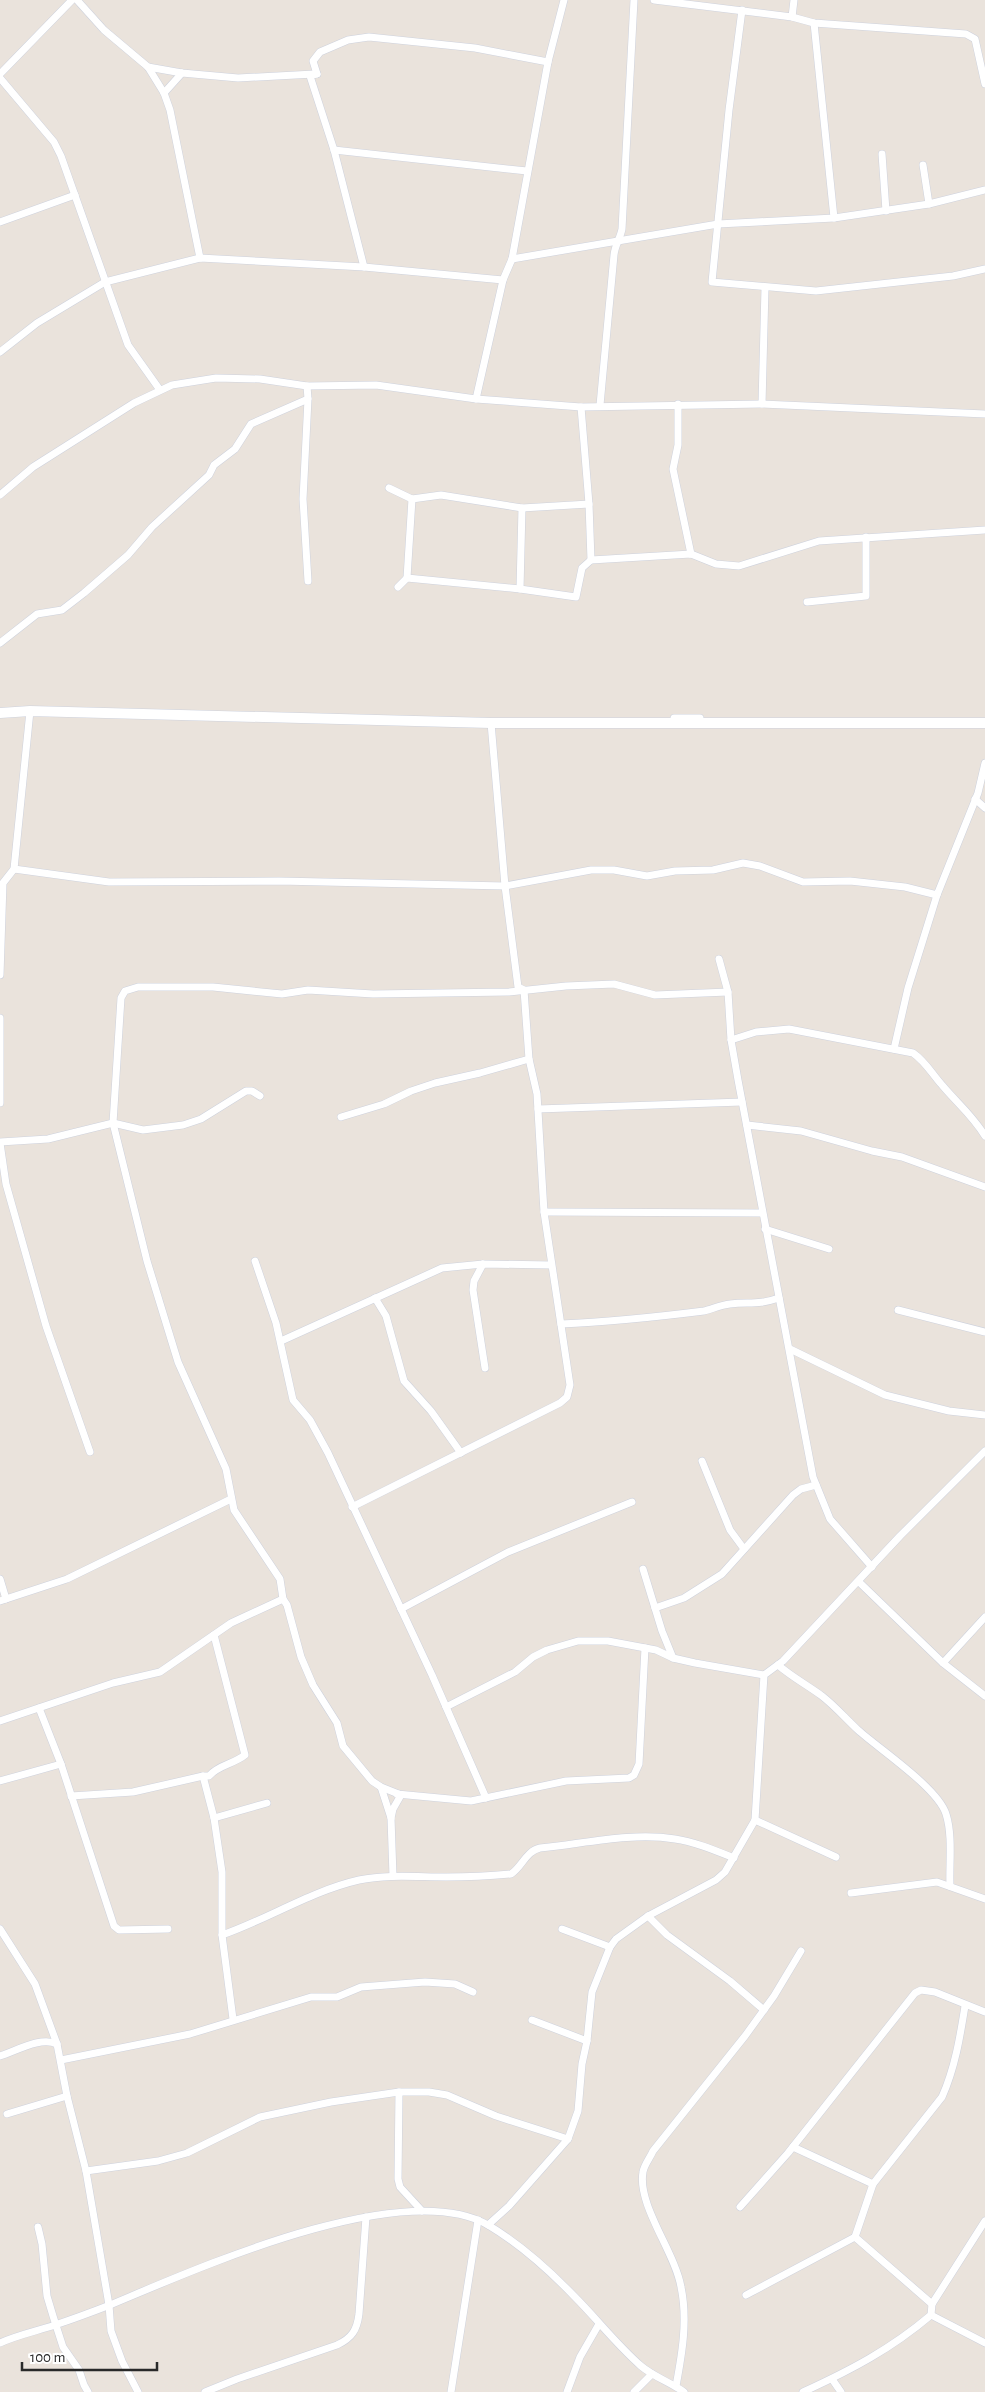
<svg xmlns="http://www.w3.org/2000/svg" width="985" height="2392" font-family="'Alegreya Sans',sans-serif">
<rect width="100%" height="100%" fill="#eae3dc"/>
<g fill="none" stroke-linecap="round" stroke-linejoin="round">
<defs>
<g id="street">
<path d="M77,0L104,30L148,67L164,93L170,110L200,258"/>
<path d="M654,0L792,17L814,23L966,34L975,39L985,84"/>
<path d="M742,10L729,110L712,282L816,291L953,276L985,269"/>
<path d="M792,17L794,0"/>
<path d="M814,23L834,218"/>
<path d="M148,67L182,73L238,78L314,74"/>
<path d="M0,74L72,0"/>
<path d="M317,74L313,61L320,52L348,40L369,37L475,48L548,62"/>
<path d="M317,74L310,76L334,150L364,267"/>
<path d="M0,78L54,142L61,156L128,345L160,390"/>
<path d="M164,93L182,73"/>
<path d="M334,150L527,171"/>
<path d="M882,154L886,211"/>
<path d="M923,165L929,204"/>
<path d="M0,222L75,195"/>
<path d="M512,259L718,224L834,218L929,204L985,190"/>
<path d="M0,352L37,323L105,282L200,258L364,267L503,280"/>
<path d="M308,399L303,499L308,581"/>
<path d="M476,399L503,280L512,259L548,62L564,0"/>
<path d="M678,404V445L673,469L691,554"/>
<path d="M762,404L765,288"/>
<path d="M600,405L614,255C615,245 620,239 622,229L634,0"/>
<path d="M581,407L589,504L591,560"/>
<path d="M389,488L412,499L441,495L522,508L589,504"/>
<path d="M0,495L33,467L134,403L172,385L216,378L260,379L307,386L376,385L476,399L581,407L762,404L985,414"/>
<path d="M407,578L412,499"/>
<path d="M398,587L407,578L520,589L576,597L582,568L591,560L691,554L716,564L739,566L819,541L985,530"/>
<path d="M520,589L522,508"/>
<path d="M807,602L866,596V537"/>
<path d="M0,643L37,614L62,610L84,593L128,555L152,527L209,475L214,465L235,449L251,424L308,399L307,386"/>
<path d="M674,718H700"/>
<path d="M975,799L985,808"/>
<path d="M14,869L109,882L279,881L505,886L591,870H614L647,876L675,871L713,870L743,863L760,866L803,882L850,881L905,887L937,895L978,793L985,763"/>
<path d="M719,959L728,992L731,1040L738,1080L813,1477L830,1519L872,1567"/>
<path d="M0,975L3,883L14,869L30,711"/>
<path d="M0,1018V1103"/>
<path d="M731,1040L756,1032L789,1029L913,1053C926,1062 932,1074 942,1085C957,1103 973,1116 985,1136"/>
<path d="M894,1049L908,988L937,895"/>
<path d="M538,1109L742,1102"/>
<path d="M341,1117L384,1104L411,1091L435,1083L480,1073L529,1059"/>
<path d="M747,1125L801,1131L872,1151L902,1157L985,1187"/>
<path d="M0,1142L48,1139L113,1123L143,1130L183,1125L201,1119L246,1091H252L260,1096"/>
<path d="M0,1143L6,1184L46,1326L90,1452"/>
<path d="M544,1212L762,1213"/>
<path d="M765,1229L829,1249"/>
<path d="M255,1261L276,1323L293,1400L310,1420L328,1453L432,1675L486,1798"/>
<path d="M483,1264L474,1281L473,1290L485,1368"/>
<path d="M375,1298L386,1316L404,1381L431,1411L461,1453"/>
<path d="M898,1310L985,1332"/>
<path d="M561,1324C609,1322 656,1317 704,1311C712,1309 721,1305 730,1304C751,1302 758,1305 779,1298"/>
<path d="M281,1341L442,1268L483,1264L551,1265"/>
<path d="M790,1349L885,1395L949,1411L985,1415"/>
<path d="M702,1461L730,1530L744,1549"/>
<path d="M352,1507L560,1403L567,1397L570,1385L544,1212L537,1094L529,1059L524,990L518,987L505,886L491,723"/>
<path d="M643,1569L662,1631L673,1658"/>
<path d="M0,1579L6,1599"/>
<path d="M859,1582L943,1663L985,1696"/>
<path d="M0,1601L67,1579L231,1499"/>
<path d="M655,1608L684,1598L722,1574L793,1495L801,1489L816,1485"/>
<path d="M401,1609L508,1552L632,1502"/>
<path d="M214,1635L245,1755C234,1764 218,1765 209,1776H203L214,1818L222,1872V1935L233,2019"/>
<path d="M943,1663L985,1617"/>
<path d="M778,1665C792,1677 807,1685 822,1696C835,1706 846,1719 858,1730C879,1749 938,1788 946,1814C953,1836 949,1864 950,1886"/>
<path d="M446,1707L515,1672L533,1657L547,1650L578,1641H608L656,1650L673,1658L695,1663L764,1675"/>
<path d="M39,1708L61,1764L114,1926L119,1930L168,1929"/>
<path d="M0,1721L113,1683L160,1672L231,1623L283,1599"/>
<path d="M0,1781L61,1764"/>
<path d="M381,1787L391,1818"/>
<path d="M397,1794L471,1801L566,1781L629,1778L634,1775L639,1764L645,1648"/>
<path d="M401,1795L381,1787L372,1781L343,1746L337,1723L313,1685L301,1657L287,1605L283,1599L280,1579L234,1510L226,1469L178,1362L147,1261L113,1123L121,998L125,991L138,987H213L282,994L308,990L373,994L509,992L566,986L614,984L655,995L728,992"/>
<path d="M71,1796L133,1792L203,1776"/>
<path d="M214,1818L267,1803"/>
<path d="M755,1820L836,1857"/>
<path d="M393,1876L391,1818L393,1809L401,1795"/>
<path d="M851,1893L937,1882L985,1899"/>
<path d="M648,1916L667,1935L730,1981L764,2010"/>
<path d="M0,1929L35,1984L57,2044L67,2096L86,2171L109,2305L111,2331L122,2361L138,2392"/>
<path d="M562,1929L610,1947"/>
<path d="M222,1935C268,1919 311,1891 359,1880C388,1874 417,1877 446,1877C468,1877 490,1876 511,1874C522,1867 526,1851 540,1848C583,1844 631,1832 675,1839C695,1842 714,1850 734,1858"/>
<path d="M532,2020L587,2041"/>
<path d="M0,2056C16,2051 41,2036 57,2044"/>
<path d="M61,2060L190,2034L311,1997H337L361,1987L425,1982L455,1984L473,1992"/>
<path d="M399,2092L398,2179L400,2187L422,2211"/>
<path d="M7,2114L67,2096"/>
<path d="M793,2147L873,2184"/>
<path d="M86,2171L158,2161L187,2153L260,2117L331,2102L399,2092H429L447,2095L496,2116L568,2139"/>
<path d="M740,2207L788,2153L915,1993L921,1990L935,1992L985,2012"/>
<path d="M488,2225L509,2206L568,2139L578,2111L582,2064L587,2041L592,1992L610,1947L616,1939L648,1916L716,1880L725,1872L755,1820L764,1675L783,1661L900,1536L985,1451"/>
<path d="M38,2227L42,2244L47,2296L53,2316L63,2347L79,2370L84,2385L88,2392"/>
<path d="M855,2237L873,2184L942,2097C955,2068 960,2037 965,2006"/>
<path d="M746,2295L855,2237L932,2304"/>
<path d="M931,2315L985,2343"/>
<path d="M0,2343C17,2335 37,2331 55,2325C73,2319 92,2312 110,2305C194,2270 402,2176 488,2225C520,2244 548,2269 574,2296C597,2319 616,2344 641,2366C654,2377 670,2382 684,2392"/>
<path d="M832,2379L841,2392"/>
<path d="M676,2386C682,2354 688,2320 681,2287C675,2252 637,2205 643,2172C644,2165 650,2158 653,2151L745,2036L774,1996L801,1951"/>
<path d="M205,2392L237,2379L337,2345C352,2338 357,2330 359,2314L366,2217"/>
<path d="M451,2392L478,2220"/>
<path d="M567,2392L580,2357L599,2324"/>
<path d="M634,2392L652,2374"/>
<path d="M803,2392C851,2370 891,2349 931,2315L932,2304L985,2221"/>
</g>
<path id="secondary" d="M0,713L30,711L491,723H985"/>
</defs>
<use href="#street" stroke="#ced2dd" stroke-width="8"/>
<use href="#secondary" stroke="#ced2dd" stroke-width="11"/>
<use href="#street" stroke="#fff" stroke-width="7"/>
<use href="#secondary" stroke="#fff" stroke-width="10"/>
</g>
<path d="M22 2362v8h135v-8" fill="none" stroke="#292929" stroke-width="2.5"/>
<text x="30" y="2362" font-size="15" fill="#292929" stroke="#ffffff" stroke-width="4" paint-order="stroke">100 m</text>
</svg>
